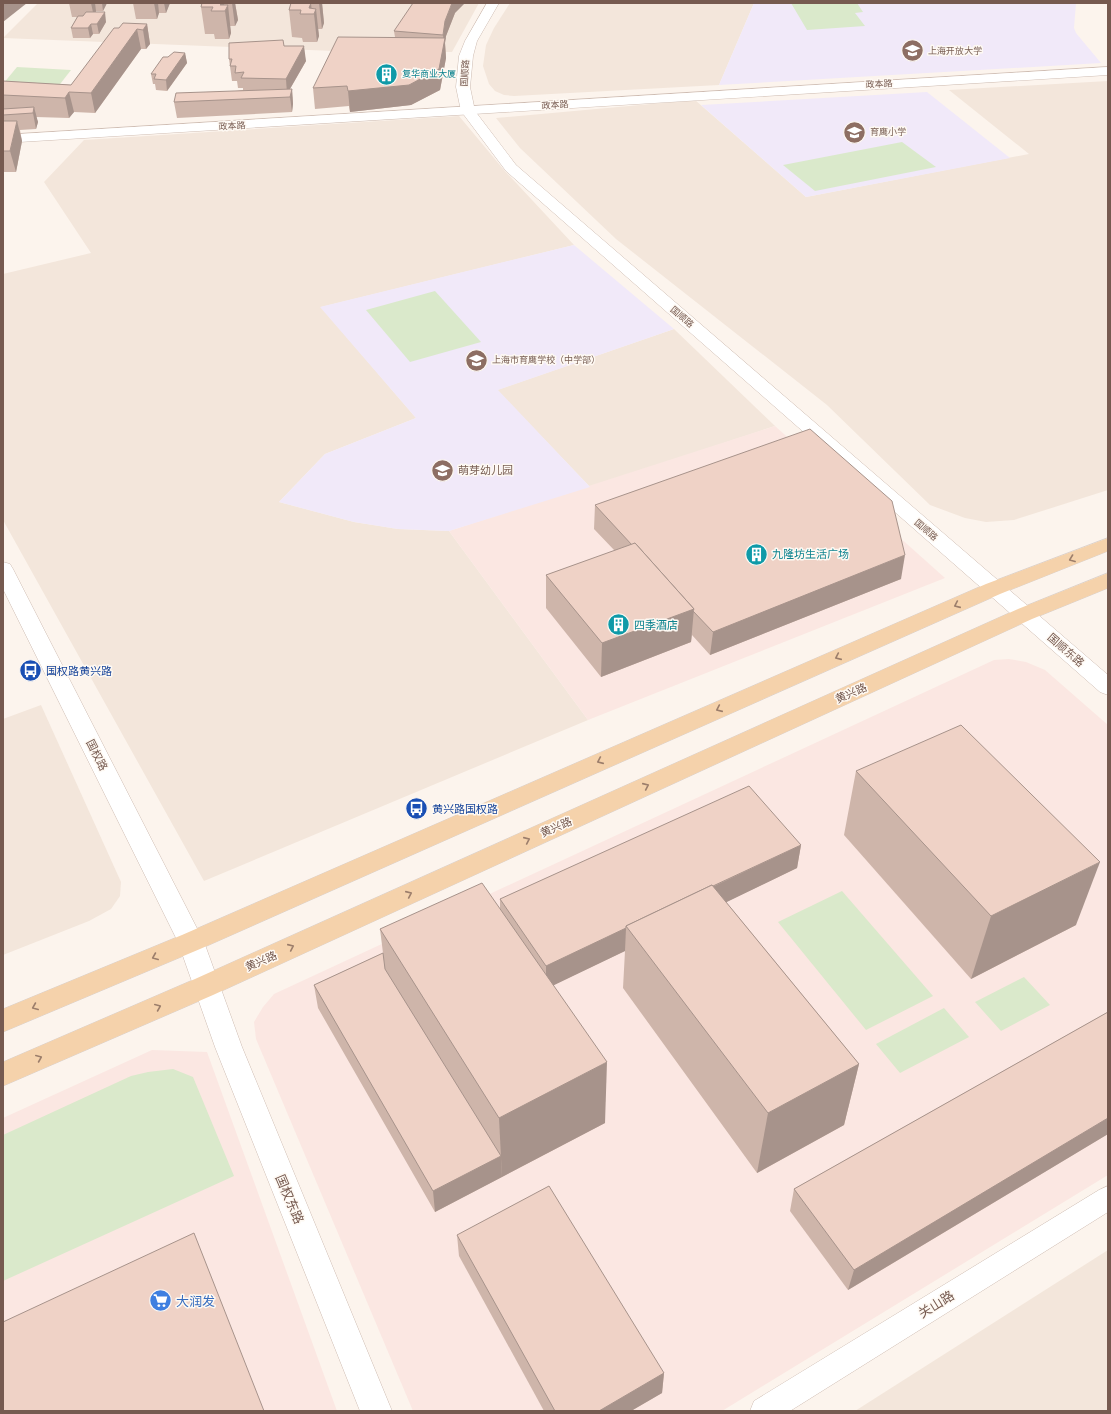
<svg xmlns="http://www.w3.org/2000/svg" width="1111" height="1414" font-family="Inter,'Noto Sans SC',sans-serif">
<rect width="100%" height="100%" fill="#fcf4ed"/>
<g fill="#f3e6db">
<path d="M38,3H479L452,52L334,51L3,38Z"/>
<path d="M510,3H754L719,85L514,96L504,95L495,91L489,84L483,66L486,45L494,28Z"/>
<path d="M1108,81V490L1014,520L986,522L965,518L930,505L827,405L616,239L520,148L496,118L695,100L806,197L1029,154L949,90Z"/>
<path d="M459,116L504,170L574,245L321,307L416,418L325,454L279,502L354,522L398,529L449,531L588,720L204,881L3,520V274L91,253L44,182L84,140Z"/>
<path d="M674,329L775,426L590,487L497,390Z"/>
<path d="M41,705L121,882L120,896L111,909L89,921L3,955V719Z"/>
<path d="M1108,1250V1411H855Z"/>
</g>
<g fill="#fbe7e2">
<path d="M775,426L945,578L588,720L449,531Z"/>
<path d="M1009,659L1026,662L1045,670L1108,725V1175L722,1411H413L256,1039L254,1022L263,1007L274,994L994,660Z"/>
<path d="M152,1050L207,1052L337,1411H3V1118Z"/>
</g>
<g fill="#f1e9f9">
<path d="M754,3H1076L1074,28L1076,33L1101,63L719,85Z"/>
<path d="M927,92L1010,158L806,197L701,105Z"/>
<path d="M574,245L674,329L498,390L590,487L449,531L398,529L354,522L279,502L325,454L416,418L320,307Z"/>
</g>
<g fill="#dae9cb">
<path d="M791,3H857L863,12L855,13L865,26L807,30Z"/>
<path d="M17,67L71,70L50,97L3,84Z"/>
<path d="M902,142L936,167L815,191L783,165Z"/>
<path d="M435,291L481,342L410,362L366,310Z"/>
<path d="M842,891L933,996L866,1030L778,922Z"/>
<path d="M1024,977L1050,1005L1001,1031L975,1002Z"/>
<path d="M944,1008L969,1037L900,1073L876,1044Z"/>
<path d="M173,1069L193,1077L234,1176L3,1281V1135L131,1076L148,1072Z"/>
</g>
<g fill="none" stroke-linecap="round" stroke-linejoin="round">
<defs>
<g id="minor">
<path d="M1108,67V75L3,143V135Z"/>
<path d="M1108,1186V1212L790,1411H750L754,1401L1099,1190Z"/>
</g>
<g id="tertiary">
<path d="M487,3H499L477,41L473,56L470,87L475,111L516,165L1108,675V695L1100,692L506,171L461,111L456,87L459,56L465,41Z"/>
<path d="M3,562L10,564L13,569L204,942L242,1047L392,1411H360L215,1047L178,942L3,589Z"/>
</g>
<g id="primary">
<path d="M1108,538V551L1000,594L200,949L3,1032V1009L182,935L986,584Z"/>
<path d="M1108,573V588L1032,619L213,995L3,1086V1062L195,979L1018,609Z"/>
</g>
</defs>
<use href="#minor" stroke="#cebcb2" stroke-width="1"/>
<use href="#tertiary" stroke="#cebcb2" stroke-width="1"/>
<use href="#primary" stroke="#d9d1ce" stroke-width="1"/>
<use href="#minor" fill="#fff" fill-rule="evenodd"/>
<use href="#tertiary" fill="#fff" fill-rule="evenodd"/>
<use href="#primary" fill="#f5d2ab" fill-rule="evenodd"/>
</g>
<g fill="#ceb5aa">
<path d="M69,3H91V4V3H107L103,11H96V12L106,22L99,34H93L90,38H73L71,28L77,17H72Z"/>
<path d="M133,3H170L166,13H159L157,19H136Z"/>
<path d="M202,3H235L238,20L235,26H230L231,33L229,39H215L214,34H205L201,7Z"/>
<path d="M291,3H322L324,23L322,29H318L319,36L317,42H303L302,38L292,37L289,10Z"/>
<path d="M455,13L446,36L445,43L446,58L440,90L411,105L350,112L349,106L315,109L313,88L395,37L394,31Z"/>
<path d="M147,24L150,44L146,49H141L95,113L74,112L69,118L36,117L38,122L36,129L20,130L22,141L16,172H3V81L71,85L119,28Z"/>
<path d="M284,46L306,61L290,89H292L293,104L292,112L177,118L174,102L243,90V88H238L237,81H232L229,59Z"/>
<path d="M185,53L187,63L167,91L156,90L155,84H153L151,74L168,57Z"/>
<path d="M595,505L901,579L710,655L692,635L691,642L601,677L546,608V575L615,551L594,529Z"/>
<path d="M856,771L1076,925L971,979L844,835Z"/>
<path d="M801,845L797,868L726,902L859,1064L844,1125L757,1173L623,988L625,951L553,985L605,1123L435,1212L318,1008L314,985L383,953L380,929L500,909V899Z"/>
<path d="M1108,1012V1134L848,1290L790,1211L794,1189Z"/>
<path d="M457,1235L664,1373L662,1393L631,1411H544L459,1256Z"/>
</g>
<g fill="#a7938b">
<path d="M5,3H27L3,22V5Z"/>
<path d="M91,3H95L96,11L94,17Z"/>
<path d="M102,3H107L103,11Z"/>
<path d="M154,3H158L159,13L157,19Z"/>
<path d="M164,3H170L166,13Z"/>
<path d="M222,3H224L225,11L228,5L231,33L229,39L225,11L220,5Z"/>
<path d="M232,3H235L238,20L235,26Z"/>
<path d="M311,3L312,14L309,8Z"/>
<path d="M319,3H322L324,23L322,29Z"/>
<path d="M452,3H465L455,13L446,36L445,43L446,58L440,90L411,105L350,112L348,91L444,43L443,35L445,21Z"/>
<path d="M316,9L319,36L317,42L314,14Z"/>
<path d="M105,12L106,22L99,34L97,24Z"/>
<path d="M91,24L93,34L90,38L88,28Z"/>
<path d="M147,24L150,44L146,49L143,30Z"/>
<path d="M137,29L141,49L95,113L91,93Z"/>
<path d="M304,46L306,61L287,94L286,79Z"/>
<path d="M185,53L187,63L167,91L166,80Z"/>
<path d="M292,89L293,104L292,112L290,97Z"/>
<path d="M69,92L74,112L69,118L65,98Z"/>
<path d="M34,107L38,122L36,129L33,113Z"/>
<path d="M17,121L22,141L16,172L10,151Z"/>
<path d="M905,555L901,579L710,655L713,632Z"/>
<path d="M694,609L691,642L601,677L602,643Z"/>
<path d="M801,845L797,868L640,944L628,927Z"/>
<path d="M1100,862L1076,925L971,979L991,916Z"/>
<path d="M626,928L625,951L546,989V966Z"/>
<path d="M607,1062L605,1123L502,1177L499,1118Z"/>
<path d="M859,1064L844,1125L757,1173L768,1113Z"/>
<path d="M1108,1118V1134L848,1290L854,1270Z"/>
<path d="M501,1156L502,1177L435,1212L433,1191Z"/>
<path d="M664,1373L662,1393L631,1411H599Z"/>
</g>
<g fill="#efd2c6" stroke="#a7938b">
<path d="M202,3H222L220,5H228L225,11H211L213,7H201Z"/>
<path d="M291,3H311L309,8L316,9L314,14H300L301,10H289Z"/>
<path d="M413,3H452L445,21L443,35L394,31Z"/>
<path d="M86,12H105L97,24H91L88,28H71L78,16H83Z"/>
<path d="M123,23L147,24L143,30L137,29L91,93L69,92L65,98L3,95V81L71,85L114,28H119Z"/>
<path d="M338,37L445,38L439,69L409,85L348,91L347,86L313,88Z"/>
<path d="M283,40L284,46H304L286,79L241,78L244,72L235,73L236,66H230L232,59H229V43Z"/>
<path d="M174,52L185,53L166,80L154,79L156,74H151L163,57H168Z"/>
<path d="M292,89L290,97L174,102L176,93Z"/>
<path d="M34,107L33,113L3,115V109Z"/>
<path d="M3,121H17L10,151H3Z"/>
<path d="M810,429L892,501L905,555L713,632L693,611L694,609L635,543L632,545L595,505Z"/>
<path d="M635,543L694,609L602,643L546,575Z"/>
<path d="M961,725L1100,862L991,916L856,771Z"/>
<path d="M749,786L801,845L713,886L712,885L626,926V928L546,966L500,899Z"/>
<path d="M482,883L607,1062L499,1118L380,929Z"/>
<path d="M712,885L859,1064L768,1113L626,926Z"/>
<path d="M383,953L385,969L501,1156L433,1191L314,985Z"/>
<path d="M1108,1012V1118L854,1270L794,1189Z"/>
<path d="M549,1186L664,1373L599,1411H555L457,1235Z"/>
<path d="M194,1233L264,1411H3V1322Z"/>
</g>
<defs><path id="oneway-chevron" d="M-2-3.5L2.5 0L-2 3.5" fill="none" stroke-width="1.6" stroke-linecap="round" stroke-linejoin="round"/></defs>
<g stroke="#9c7e6b">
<use href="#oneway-chevron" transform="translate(1072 559) rotate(159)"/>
<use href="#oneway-chevron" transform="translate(957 605) rotate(156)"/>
<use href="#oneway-chevron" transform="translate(838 657) rotate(156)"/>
<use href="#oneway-chevron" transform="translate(719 709) rotate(156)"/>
<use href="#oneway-chevron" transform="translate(600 761) rotate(156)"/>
<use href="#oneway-chevron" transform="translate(646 786) rotate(-24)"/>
<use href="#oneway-chevron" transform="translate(527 840) rotate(-24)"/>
<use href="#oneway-chevron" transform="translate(409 894) rotate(-24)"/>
<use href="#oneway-chevron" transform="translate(291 947) rotate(-24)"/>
<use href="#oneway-chevron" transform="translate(155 957) rotate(157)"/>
<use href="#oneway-chevron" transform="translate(35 1007) rotate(157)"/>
<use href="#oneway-chevron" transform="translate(158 1007) rotate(-23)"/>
<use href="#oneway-chevron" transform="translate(39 1058) rotate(-23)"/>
</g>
<defs>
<symbol id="university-disc" viewBox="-11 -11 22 22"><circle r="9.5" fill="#8d6e63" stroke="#fef9f3"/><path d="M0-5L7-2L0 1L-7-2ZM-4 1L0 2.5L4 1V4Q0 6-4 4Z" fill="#fff"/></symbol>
<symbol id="building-disc" viewBox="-11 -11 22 22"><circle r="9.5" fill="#0f9aa8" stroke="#fef9f3"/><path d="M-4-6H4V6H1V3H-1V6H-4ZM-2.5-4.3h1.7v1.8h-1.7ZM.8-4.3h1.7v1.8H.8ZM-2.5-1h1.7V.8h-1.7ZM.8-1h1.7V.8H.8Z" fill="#fff"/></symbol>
<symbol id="school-disc" viewBox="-11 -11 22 22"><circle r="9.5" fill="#8d6e63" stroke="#fef9f3"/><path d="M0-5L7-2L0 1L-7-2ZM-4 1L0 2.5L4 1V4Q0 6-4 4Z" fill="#fff"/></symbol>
<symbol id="bus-disc" viewBox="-11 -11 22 22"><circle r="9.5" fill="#1a4fb4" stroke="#fef9f3"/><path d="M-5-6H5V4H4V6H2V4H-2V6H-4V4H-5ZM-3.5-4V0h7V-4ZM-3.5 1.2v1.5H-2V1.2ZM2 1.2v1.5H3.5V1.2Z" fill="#fff"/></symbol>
<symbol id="supermarket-disc" viewBox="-11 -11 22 22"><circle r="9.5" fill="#3f7fe0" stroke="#fef9f3"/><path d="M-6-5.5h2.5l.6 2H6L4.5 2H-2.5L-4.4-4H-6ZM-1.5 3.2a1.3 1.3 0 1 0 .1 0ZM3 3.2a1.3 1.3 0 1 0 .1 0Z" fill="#fff"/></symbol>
</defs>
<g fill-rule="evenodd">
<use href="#university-disc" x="900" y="38" width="25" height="25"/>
<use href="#building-disc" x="374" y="62" width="25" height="25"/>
<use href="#school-disc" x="842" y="120" width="25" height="25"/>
<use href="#school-disc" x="464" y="348" width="25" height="25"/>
<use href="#school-disc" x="430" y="458" width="25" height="25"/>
<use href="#building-disc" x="744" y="542" width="25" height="25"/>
<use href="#building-disc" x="606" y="612" width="25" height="25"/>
<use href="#bus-disc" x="18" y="658" width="25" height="25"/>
<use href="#bus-disc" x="404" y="796" width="25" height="25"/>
<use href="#supermarket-disc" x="148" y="1288" width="25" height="25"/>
</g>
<g text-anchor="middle" stroke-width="3" stroke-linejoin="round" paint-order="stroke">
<g font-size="9" fill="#785e54" stroke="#fef9f3" text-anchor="start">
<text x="928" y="54">上海开放大学</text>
<text x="870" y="135">育鹰小学</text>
<text x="492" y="363">上海市育鹰学校（中学部）</text>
</g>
<g font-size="9" fill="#765a50" stroke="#fef9f3">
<text transform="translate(465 73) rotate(-86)" y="3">国顺路</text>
<text transform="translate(879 84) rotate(-3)" y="3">政本路</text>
<text transform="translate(555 105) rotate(-4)" y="3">政本路</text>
<text transform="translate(232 126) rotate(-3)" y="3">政本路</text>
<text transform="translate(682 317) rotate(41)" y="3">国顺路</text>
<text transform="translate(926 530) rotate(41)" y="3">国顺路</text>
</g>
<g font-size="9" fill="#0d838f" stroke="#fef9f3" text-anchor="start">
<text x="402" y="77">复华商业大厦</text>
</g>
<g font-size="11" fill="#785e54" stroke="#fef9f3" text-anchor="start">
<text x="458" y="474">萌芽幼儿园</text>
</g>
<g font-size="11" fill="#0d838f" stroke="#fef9f3" text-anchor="start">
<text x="772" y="558">九隆坊生活广场</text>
<text x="634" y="629">四季酒店</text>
</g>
<g font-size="11" fill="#765a50" stroke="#fef9f3">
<text transform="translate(1066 650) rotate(41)" y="4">国顺东路</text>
<text transform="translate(851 693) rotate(-24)" y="4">黄兴路</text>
<text transform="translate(97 755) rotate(63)" y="4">国权路</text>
<text transform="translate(556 827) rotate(-24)" y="4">黄兴路</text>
<text transform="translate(261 961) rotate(-24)" y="4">黄兴路</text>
</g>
<g font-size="11" fill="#164399" stroke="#fef9f3" text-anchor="start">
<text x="46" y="675">国权路黄兴路</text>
<text x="432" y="813">黄兴路国权路</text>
</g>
<g font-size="13" fill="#765a50" stroke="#fef9f3">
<text transform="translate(290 1199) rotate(67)" y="5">国权东路</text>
<text transform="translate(936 1304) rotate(-32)" y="5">关山路</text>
</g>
<g font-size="13" fill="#366cbe" stroke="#fef9f3" text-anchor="start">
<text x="176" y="1306">大润发</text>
</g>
</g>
<rect width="1111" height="1414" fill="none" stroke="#765a50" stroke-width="8"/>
</svg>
